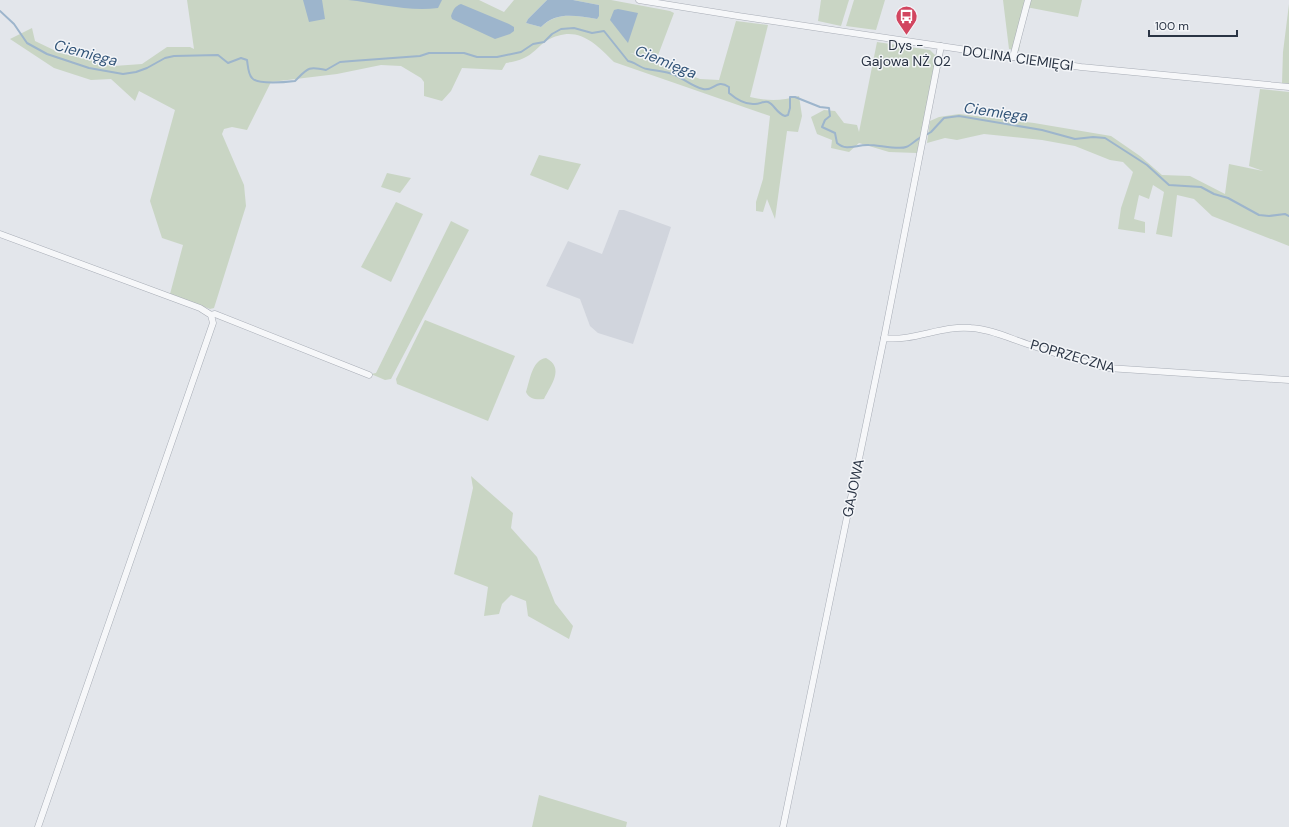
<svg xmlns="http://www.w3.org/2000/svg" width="1289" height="827" font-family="'DM Sans',sans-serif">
<rect width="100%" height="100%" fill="#e3e6eb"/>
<path fill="#d1d5dd" d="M619,210H624L671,227L633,344L598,333L590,326L580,299L546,286L568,241L602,254Z"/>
<g fill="#c9d5c4">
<path d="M187,0H479L504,12L514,0H547L528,19L526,23L541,27C558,11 576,16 597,19L599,5L573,0H611L670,11L674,13L657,58L630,53L700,79L719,80L736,21L768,25L750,97C768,101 781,101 799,96L802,116L798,132L787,131L775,219L767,199L763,212L756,211V202L763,179L770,116L614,62C593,41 576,24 546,41C539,46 532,55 524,58C518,61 511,62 506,63L502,70L462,68L451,91L442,101L424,96V82L421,78L401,66L381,65L337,74L271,82L247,130L232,127L224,129L222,134L244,185L246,206L214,308L210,309L170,294L183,245L162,238L150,201L175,110L139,91L135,101L111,79L91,80L54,68L10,39L32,28L35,41L60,53L114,66L142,64L167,47H190L194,49Z"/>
<path d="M821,0H849L841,26L818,21Z"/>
<path d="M854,0H885L876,30L846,26Z"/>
<path d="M1003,0H1082L1078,17L1026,7L1019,51L1009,49Z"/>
<path d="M1289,4V84L1282,83L1283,52Z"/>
<path d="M877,42L930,50L936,56L917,153L889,152L859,143L849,152L831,148L832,140L817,134L811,117L824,110L835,111L844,123L857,125L859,132Z"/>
<path d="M1260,89L1289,92V246L1212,216L1194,199L1177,195L1172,237L1156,234L1164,192L1153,185L1149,199L1139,195L1134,219L1145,222V233L1118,229L1121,208L1133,172L1123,162L1110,160L1075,146L1042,140L984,134L957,140L945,138L927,143L930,121L939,117L959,114L1034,123L1111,136L1140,156L1162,175L1190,176L1225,194L1229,164L1263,171L1249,166Z"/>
<path d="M539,155L581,164L568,190L530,175Z"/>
<path d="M387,173L411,178L400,193L381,187Z"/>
<path d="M396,202L423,214L391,282L361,267Z"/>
<path d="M451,221L469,230L391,379L385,380L371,374L376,373Z"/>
<path d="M425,320L515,356L488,421L397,384L396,379Z"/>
<path d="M546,358C565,368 551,385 544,399C536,400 529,399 526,392C530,380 532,360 546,358Z"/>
<path d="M471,476L513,513L511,528L537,557L555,603L573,626L569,639L528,616L526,601L511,595L502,604L499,614L484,616L488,587L454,574L473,488Z"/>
<path d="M539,795L627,822L626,827H532Z"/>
</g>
<g fill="#9db5cc">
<path d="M303,0H322L325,19L309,22Z"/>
<path d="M348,0H442L438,8C409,12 377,3 348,0Z"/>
<path d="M547,0H573L599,5V16L597,19C576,16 557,11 541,27L526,23L528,19Z"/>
<path d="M461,4L509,24L514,27V31L510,34L495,39L452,19L451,16C453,10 455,6 461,4Z"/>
<path d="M618,9L638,13L628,43L610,20L614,10Z"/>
</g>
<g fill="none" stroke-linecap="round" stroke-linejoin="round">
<g stroke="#9db5cc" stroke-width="2">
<path d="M0,11L14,24L27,43L47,54L89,68L123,74L136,72L147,68L165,58L174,56L218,55L228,63L241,58L247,60C248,66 248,74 252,78C257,85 287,82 295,81C308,68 308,66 326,70L340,62L352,61L420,56L429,53H464L477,57H497L521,52L533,44L544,42L552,34L561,29L574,28L592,33L604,31L628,61C635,62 640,68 647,69C657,71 666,71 675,75C684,79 693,87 703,89C714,92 716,78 729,87V93C736,99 745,105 755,104C760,104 763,101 768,102C775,105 776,113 785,116L788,115L790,108V97H795L820,107L829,108L830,116L825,120L822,127L835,133L837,143C847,152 857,144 869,145C878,145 899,150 906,147C912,145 916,139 922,137"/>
<path d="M926,135L931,132L944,118L959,116L1042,130L1075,139L1093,137L1105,138L1147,165L1169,185L1201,187L1214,194L1228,198L1259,215L1269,216L1285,214L1289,216"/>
</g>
<defs>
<g id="minor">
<path d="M639,0L738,16L1081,67L1289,87"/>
<path d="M1013,57L1028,0"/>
<path d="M0,234L200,308L211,315L213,323L38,827"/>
<path d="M211,315L215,314L369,375"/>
<path d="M884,338C913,342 942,325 971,328C990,329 1009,338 1027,344C1054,353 1081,362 1108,368L1289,380"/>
<path d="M783,827L884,338L941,46"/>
</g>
</defs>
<use href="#minor" stroke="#a8adb6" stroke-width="7"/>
<use href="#minor" stroke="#f6f7f9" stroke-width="6"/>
</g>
<defs>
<symbol id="bus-pin" viewBox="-11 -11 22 30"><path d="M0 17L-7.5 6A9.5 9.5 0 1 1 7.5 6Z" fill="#d24660" stroke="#f3f5f8"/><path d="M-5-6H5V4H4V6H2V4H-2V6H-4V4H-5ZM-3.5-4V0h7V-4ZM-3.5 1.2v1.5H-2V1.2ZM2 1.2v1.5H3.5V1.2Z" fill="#fff"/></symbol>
</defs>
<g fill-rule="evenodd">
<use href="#bus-pin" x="894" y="4" width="25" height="34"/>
</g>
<g text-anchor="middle" stroke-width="3" stroke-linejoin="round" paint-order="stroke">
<g font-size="14" fill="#2a3444" stroke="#f3f5f8">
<text x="906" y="50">Dys -<tspan x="906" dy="16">Gajowa NŻ 02</tspan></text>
</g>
<g font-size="14" fill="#2a3444" stroke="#f3f5f8">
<text transform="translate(1018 58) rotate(8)" y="5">DOLINA CIEMIĘGI</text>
<text transform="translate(1073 356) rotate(16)" y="5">POPRZECZNA</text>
<text transform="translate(853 488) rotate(-78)" y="5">GAJOWA</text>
</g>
<g font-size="15" font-style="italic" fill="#335579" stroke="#f3f5f8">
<text transform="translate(86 53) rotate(15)" y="5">Ciemięga</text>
<text transform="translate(666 62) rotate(22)" y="5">Ciemięga</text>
<text transform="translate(996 112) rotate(8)" y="5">Ciemięga</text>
</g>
</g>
<path d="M1149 30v6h88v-6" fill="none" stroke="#2a3444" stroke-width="2"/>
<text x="1155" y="30" font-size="12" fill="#2a3444" stroke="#f3f5f8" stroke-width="3" paint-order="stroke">100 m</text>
</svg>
